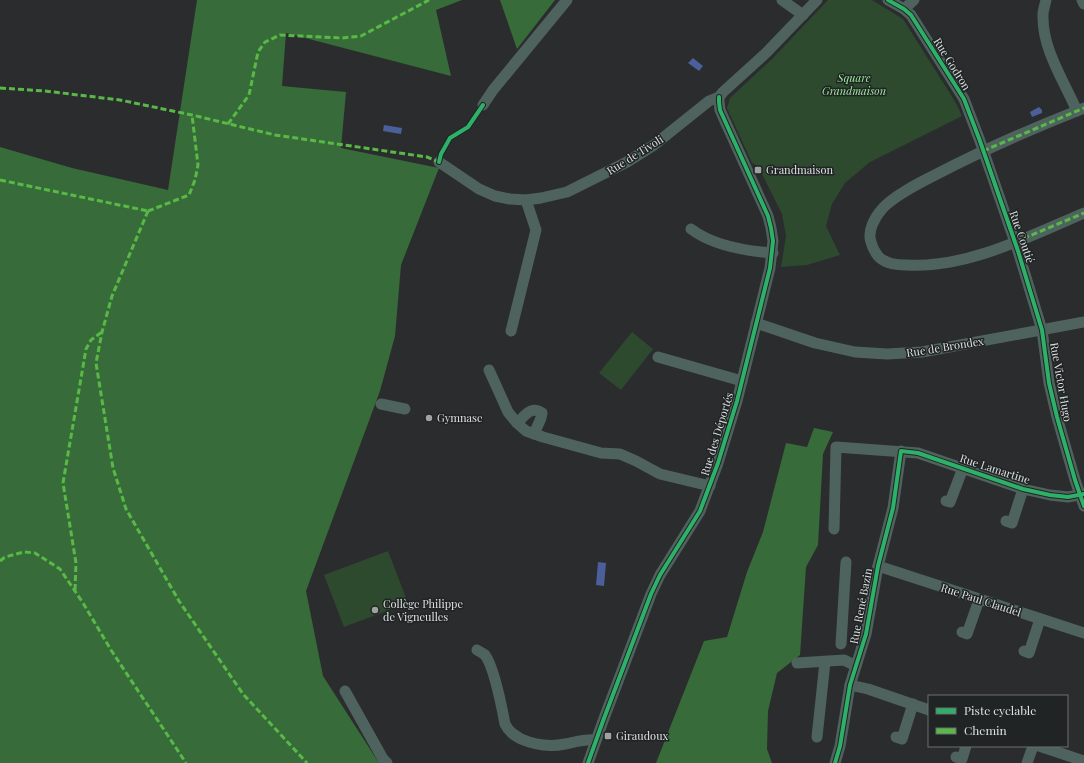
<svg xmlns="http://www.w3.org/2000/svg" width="1084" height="763" font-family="'Playfair Display',serif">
<rect width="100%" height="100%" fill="#2b2c2d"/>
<g fill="#2d4a2e">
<path d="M828,0H872L903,19L956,103L962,116L870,162L845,183L832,204L826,226L840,255L807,265L781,267L786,236L782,214L758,166L752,163L727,108L730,98L773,58Z"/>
<path d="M632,332L653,349L621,390L599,373Z"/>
<path d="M388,551L408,603L344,627L324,575Z"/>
</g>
<g fill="#376b39">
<path d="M197,0H462L436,10L451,76L286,33L282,86L346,92L341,148L439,168L401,265L395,336L380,391L306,591L323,676L379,763H0V147L72,168L168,190Z"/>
<path d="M500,0H555L517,49Z"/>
<path d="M814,428L833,432L823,454L818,545L806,567L800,655L777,673L768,711L767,749L772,763H656L704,641L727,637L747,572L763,532L786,443L807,447Z"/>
</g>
<g fill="#4b5f9b">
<path d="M693,58L703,66L699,71L688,63Z"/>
<path d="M1039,107L1042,110V113L1032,117L1030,112Z"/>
<path d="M384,125L402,128L401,134L383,131Z"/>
<path d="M598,562L606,563L604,586L596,585Z"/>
</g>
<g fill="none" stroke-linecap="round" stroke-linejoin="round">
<g stroke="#4f635e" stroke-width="11">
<path d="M782,0L803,15"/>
<path d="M888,0L904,9L911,15L964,99L980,141L1018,251L1042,330L1049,383L1057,417L1075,480L1084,506"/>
<path d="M1046,0C1045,5 1043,10 1043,15C1042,49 1064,81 1077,111"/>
<path d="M1082,0L1084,4"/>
<path d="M904,9L914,0"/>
<path d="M483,105L493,90L567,0"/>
<path d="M1084,108C1033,128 983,150 935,175C919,183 893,196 882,209C875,217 867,231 871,242C872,246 875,252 878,256C884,263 897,265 906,265C966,269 1030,236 1084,213"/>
<path d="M439,162L479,189L495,196L510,199L526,200L541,198L567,192L627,162L654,145L709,101L719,97L723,92L766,53L817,0"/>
<path d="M691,229C712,245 746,251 773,253"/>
<path d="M756,323L815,343L855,352L887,354L922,352L1084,322"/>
<path d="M511,331L536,230L526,200"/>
<path d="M658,357L742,381"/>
<path d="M489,370L508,412L517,423L526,431L543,437L601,453L620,454L636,461L660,474L710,486"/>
<path d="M381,404L405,409"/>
<path d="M517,423C525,416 531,405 542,413L541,418L534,434"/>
<path d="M946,501L950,502L963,468"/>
<path d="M1006,521L1012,523L1023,489"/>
<path d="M834,529L836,447L918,453L1023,489L1050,495L1068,497L1084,494"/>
<path d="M878,566L1084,633"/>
<path d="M962,632L967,634L979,600"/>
<path d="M841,644L846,562"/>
<path d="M477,650C480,652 483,653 485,655C494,667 502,708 505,724C509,732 514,735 521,739C535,745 550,747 565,744C575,742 585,739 596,740"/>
<path d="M1024,651L1029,653L1040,619"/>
<path d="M797,663L844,660L856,666"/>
<path d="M850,685L868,689L929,710"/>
<path d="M345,691L383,759L387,763"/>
<path d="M817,737L825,662"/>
<path d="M896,737L902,739L913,704"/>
<path d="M1039,746L1084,761"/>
<path d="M956,757L962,759L966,746"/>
<path d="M588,763L603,721L651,594L660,575L700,511L718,463L737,401L770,268L773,241L771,228L768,216L720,110L719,102V97"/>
<path d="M835,763L840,746L850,685L866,634L878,566L893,508L901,451"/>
<path d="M1027,763L1033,746"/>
</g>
<g stroke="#58b947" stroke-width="3" stroke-dasharray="6 3" stroke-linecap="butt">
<path d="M0,88L45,91L120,100L192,115L275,135L427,157L439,162V160"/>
<path d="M228,124L249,95L258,52L265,42L280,35L342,38L361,36L429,0"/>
<path d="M983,151L1084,108"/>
<path d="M0,180L148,211"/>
<path d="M148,211L112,296L102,332L96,363L113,468L126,509L179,601L243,694L307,763"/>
<path d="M148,211L189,195L195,180L198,165L192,115"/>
<path d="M1015,242L1084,213"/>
<path d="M0,561L5,557L24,552L35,553L60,569L83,603L111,650L186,763"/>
<path d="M75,590L76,563L63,483L86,349L91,340L102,332"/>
</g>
<defs>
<g id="cycleway">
<path d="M888,0L904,9L911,15L964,99L980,141L1018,251L1042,330L1049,383L1057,417L1075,480L1084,506"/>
<path d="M439,162L441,154L450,138L468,127L483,105"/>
<path d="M588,763L603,721L651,594L660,575L700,511L718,463L737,401L770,268L773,241L771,228L768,216L720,110L719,102V97"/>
<path d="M835,763L840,746L850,685L866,634L878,566L893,508L901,451L918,453L1023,489L1050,495L1068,497L1084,494"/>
</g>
</defs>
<use href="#cycleway" stroke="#202424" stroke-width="6"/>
<use href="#cycleway" stroke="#2db169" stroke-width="4"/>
</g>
<g fill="#9fa1a2" stroke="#202424" stroke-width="1.5">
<rect x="754" y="166" width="8" height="8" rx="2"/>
<circle cx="429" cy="418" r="4"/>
<circle cx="375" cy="610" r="4"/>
<rect x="604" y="732" width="8" height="8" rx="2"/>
</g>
<g text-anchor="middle" stroke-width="3" stroke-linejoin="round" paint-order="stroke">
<g font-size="11" fill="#dee0e1" stroke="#202424">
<text transform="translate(952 64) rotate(58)" y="4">Rue Godron</text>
<text transform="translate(635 155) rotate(-32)" y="4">Rue de Tivoli</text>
<text transform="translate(1022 237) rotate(71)" y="4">Rue Coutié</text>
<text transform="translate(945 347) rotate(-9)" y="4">Rue de Brondex</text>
<text transform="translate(1061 382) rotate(80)" y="4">Rue Victor Hugo</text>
<text transform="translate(717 434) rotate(-73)" y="4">Rue des Déportés</text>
<text transform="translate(995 469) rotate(18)" y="4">Rue Lamartine</text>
<text transform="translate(981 600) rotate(18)" y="4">Rue Paul Claudel</text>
<text transform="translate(861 606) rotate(-79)" y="4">Rue René Bazin</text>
</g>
<g font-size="11" font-style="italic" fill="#9df09d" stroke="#202424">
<text x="854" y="82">Square<tspan x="854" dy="13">Grandmaison</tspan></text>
</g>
<g font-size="11" fill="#dee0e1" stroke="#202424" text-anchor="start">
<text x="766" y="174">Grandmaison</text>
<text x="437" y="422">Gymnase</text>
<text x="383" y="608">Collège Philippe<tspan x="383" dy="13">de Vigneulles</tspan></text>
<text x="616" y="740">Giraudoux</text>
</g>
</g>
<rect x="928" y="695" width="140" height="52" fill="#202424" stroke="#6c6f70"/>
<rect x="936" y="708" width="20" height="6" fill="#2db169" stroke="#6c6f70"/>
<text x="964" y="715" font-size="12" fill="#dee0e1">Piste cyclable</text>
<rect x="936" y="728" width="20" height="6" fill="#58b947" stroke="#6c6f70"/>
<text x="964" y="735" font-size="12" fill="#dee0e1">Chemin</text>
</svg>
